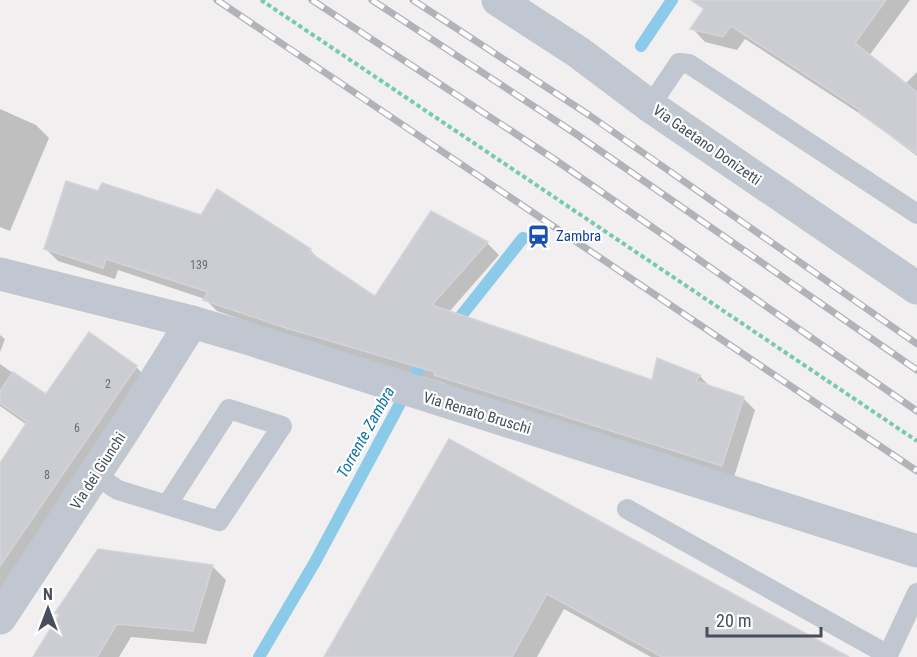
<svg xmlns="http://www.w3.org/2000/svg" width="917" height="657" font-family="'Roboto Condensed',sans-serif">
<rect width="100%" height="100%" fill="#f1efef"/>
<g fill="#0003">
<path d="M713,0H910L869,56L905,84L917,72V156L865,117L745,39L737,50L705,42L692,28Z"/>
<path d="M0,109L36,125L49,138L10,231L0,227Z"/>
<path d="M431,213L487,243L499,255L449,312L653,382L658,360L700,376L710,387L743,398L755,410L734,477L448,387L444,383L300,340L217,311L205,299L118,270L115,279L58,261L46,249L310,250L323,263L376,298Z"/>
<path d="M0,335L5,339L0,352Z"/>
<path d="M0,364L46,396L136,367L151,382L0,594V466L27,425L0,406Z"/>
<path d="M449,441L846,657H651L564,609L537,657H326Z"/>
<path d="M212,566L226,580L206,644L131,637L119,657H34Z"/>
</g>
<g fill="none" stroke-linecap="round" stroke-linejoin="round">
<g stroke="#8ccaea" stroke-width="12">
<path d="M641,46L672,0"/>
<path d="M453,326L523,238"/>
<path d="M259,657L315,562L418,370L429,356"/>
</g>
</g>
<g fill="#cccdd3" stroke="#d3d4da" stroke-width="1.5">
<path d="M691,0H886L855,43L917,92V154L859,113L860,110L731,26L723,37L690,29L704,9Z"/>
<path d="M66,181L98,191L102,183L201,215L217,189L311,249L309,252L375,296L431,211L488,242L432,305L652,380L657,358L700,375L696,381L744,397L722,466L434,375L435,372L286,328L203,300L208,292L106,259L103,268L44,249Z"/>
<path d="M89,332L137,366L0,566V463L27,422L0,403V391L13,372L46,394Z"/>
<path d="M449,439L849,657H662L547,594L512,657H324Z"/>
<path d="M98,549L213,565L193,631L117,624L97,657H33L59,615L55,613Z"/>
</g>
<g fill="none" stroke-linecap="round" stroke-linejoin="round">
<path stroke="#77cbad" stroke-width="4" stroke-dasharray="4.5 3" stroke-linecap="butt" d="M261,0L917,441"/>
<g stroke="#c0c7d0" stroke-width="20">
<path d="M650,106L679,63L689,64L917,214"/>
<path d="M95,475L118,490L219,521L282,426L229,409L167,505"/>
<path d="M627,509L888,655L917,593"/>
</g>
<g stroke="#c0c7d0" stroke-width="33">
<path d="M498,0L578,52L650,106L917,288"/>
<path d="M0,274L192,322L253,340L917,551"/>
<path d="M0,618L124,430L192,322"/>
</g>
<defs>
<g id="rail">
<path d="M217,0L917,471"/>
<path d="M312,0L554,159L917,411"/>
<path d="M372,0L576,134L917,370"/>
<path d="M413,0L589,115L917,344"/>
</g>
</defs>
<use href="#rail" stroke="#b1b3b9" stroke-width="7"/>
<use href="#rail" stroke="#fff" stroke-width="4.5" stroke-dasharray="14" stroke-linecap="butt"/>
</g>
<defs>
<symbol id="station-bare" viewBox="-9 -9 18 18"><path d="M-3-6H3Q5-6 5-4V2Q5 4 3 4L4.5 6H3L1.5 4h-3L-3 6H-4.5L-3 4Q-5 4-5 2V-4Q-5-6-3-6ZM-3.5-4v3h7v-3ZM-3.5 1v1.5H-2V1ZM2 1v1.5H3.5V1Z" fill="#1a4fb4" stroke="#fff" stroke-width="2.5" paint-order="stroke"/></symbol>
</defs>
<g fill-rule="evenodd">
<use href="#station-bare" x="522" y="220" width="33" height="33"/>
</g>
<g text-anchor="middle" stroke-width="4.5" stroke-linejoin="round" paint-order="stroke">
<g font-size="12" fill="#686e7a">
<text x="199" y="269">139</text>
<text x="108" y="388">2</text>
<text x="77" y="432">6</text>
<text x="47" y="479">8</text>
</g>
<g font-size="15" fill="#474f5c" stroke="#fff">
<text transform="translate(707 145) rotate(35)" y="5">Via Gaetano Donizetti</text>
<text transform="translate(477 413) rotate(17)" y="5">Via Renato Bruschi</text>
<text transform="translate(98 471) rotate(-57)" y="5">Via dei Giunchi</text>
</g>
<g font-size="15" fill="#164399" stroke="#fff" text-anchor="start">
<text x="556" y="241">Zambra</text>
</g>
<g font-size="16" font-style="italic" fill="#1073a6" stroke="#fff">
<text transform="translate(365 432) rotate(-61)" y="6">Torrente Zambra</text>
</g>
</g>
<g transform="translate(48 609)" stroke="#ffffff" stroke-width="4.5" paint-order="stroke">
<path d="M0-4.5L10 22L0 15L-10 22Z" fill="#474f5c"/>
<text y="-9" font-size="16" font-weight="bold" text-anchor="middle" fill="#474f5c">N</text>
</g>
<path d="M707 627v9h114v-9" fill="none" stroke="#474f5c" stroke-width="3"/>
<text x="716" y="627" font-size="18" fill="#474f5c" stroke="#ffffff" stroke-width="4.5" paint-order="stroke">20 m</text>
</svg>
